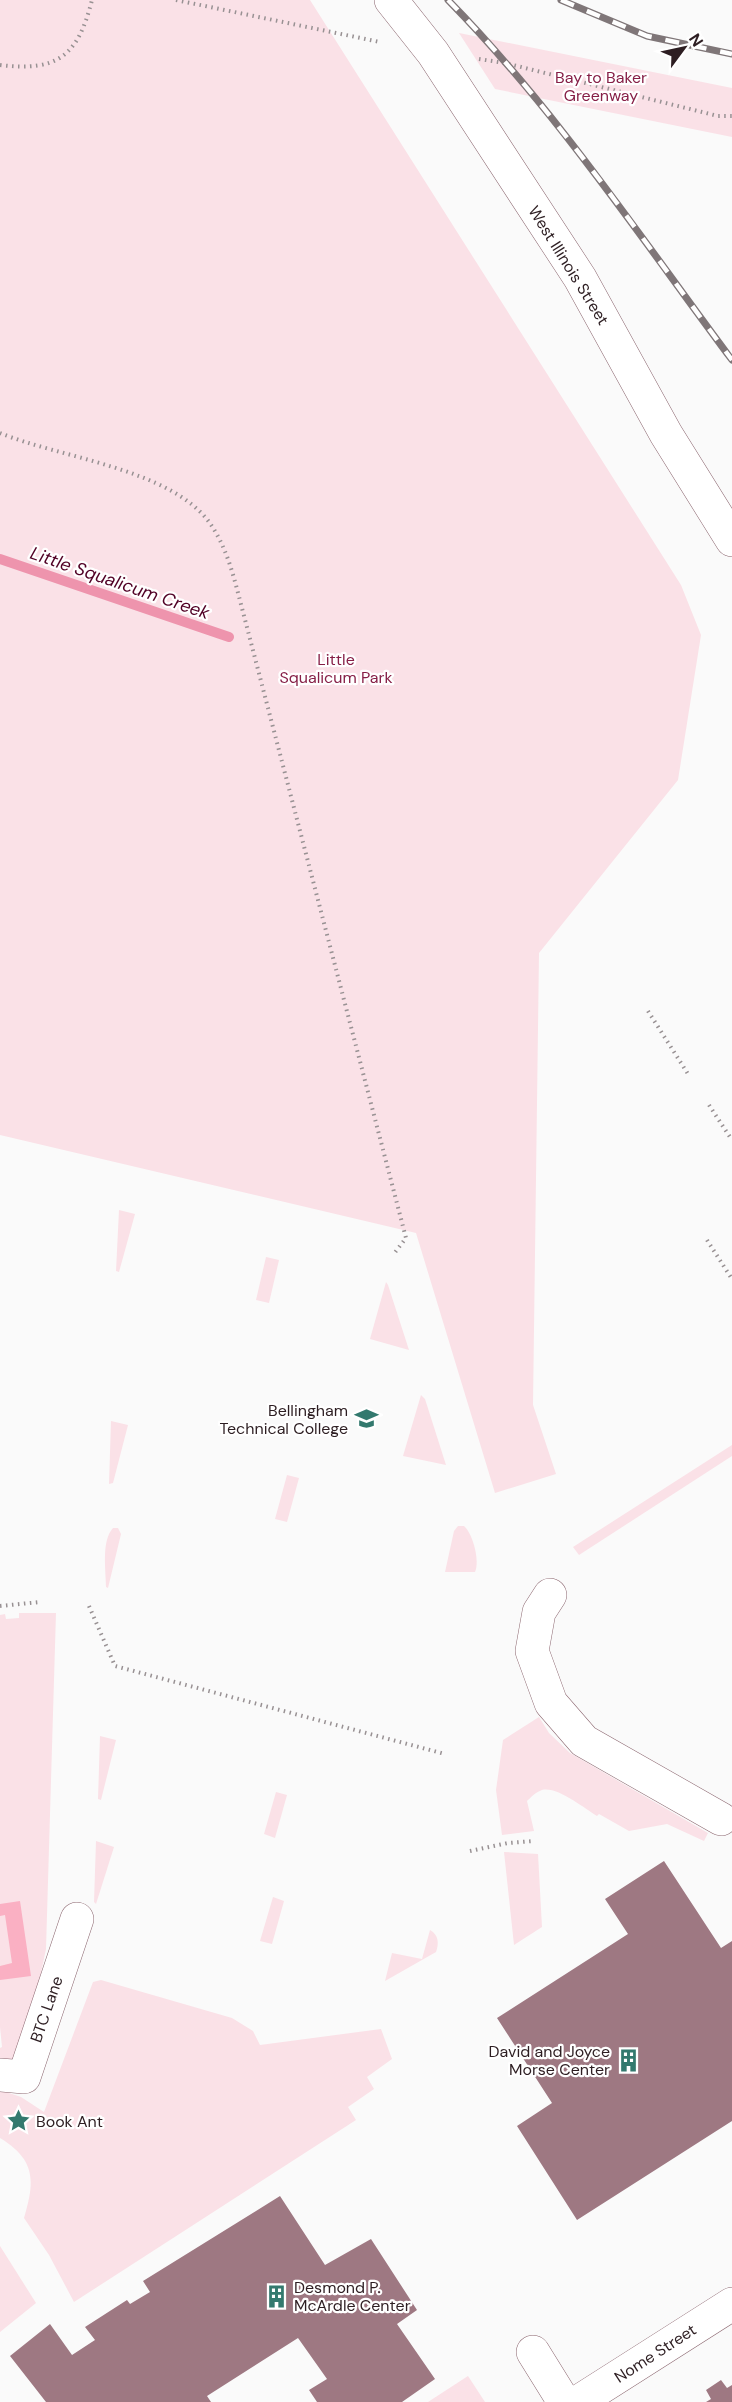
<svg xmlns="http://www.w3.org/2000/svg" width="732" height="2402" font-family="'DM Sans',sans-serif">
<rect width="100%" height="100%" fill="#fafafa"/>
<g fill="#fae1e7">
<path d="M0,0H310L681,585L701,635L678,780L539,953L533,1405L556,1474L495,1493L416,1233L0,1135Z"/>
<path d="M459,33L732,88V137L495,89Z"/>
<path d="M119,1210L135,1214L119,1272L116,1271Z"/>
<path d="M266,1257L279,1260L269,1303L256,1300Z"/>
<path d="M386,1282L388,1285L409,1350L370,1339Z"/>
<path d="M421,1395L425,1399L446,1465L403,1456Z"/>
<path d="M111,1421L128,1425L113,1483L109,1484Z"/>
<path d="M732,1445V1456L579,1555L573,1547Z"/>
<path d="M287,1475L299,1478L287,1522L275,1519Z"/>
<path d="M458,1526H464C473,1534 480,1561 475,1572H445L454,1531Z"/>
<path d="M113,1528H118L121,1534L108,1588L106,1587C106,1571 101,1541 113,1528Z"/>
<path d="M19,1613H56L46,1949L23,2058L0,2064V2048L2,2047L0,2027V1615L5,1614L6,1619L19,1618Z"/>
<path d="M539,1717L549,1733L570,1753L708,1833L704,1841L667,1824L629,1831L599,1814L597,1816C584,1808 557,1786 542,1790C536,1792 531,1797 527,1801L534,1831L502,1835L496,1790L503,1740Z"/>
<path d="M100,1736L116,1740L101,1800L98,1799Z"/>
<path d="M276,1792L287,1795L275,1838L264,1834Z"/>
<path d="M96,1841L114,1847L96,1904L94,1902Z"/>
<path d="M504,1852L538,1854L542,1927L514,1945Z"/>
<path d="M273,1897L284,1901L272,1944L260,1941Z"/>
<path d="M430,1930C439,1935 439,1944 436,1952L385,1981L392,1953L422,1959Z"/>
<path d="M101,1980L232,2018L253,2031L260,2045L381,2029L392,2059L367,2077L374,2089L348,2107L356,2120L74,2302L49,2255L24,2218C35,2181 36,2160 0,2138V2090L21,2097L44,2112L93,1982Z"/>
<path d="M0,2246L36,2303L0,2332Z"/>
<path d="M468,2376L485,2402H428Z"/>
</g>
<path fill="#fab0c3" d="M20,1901L31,1976L0,1980V1966L12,1963L5,1915L0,1916V1904Z"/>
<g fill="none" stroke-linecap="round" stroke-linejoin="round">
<path stroke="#ee94ad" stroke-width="10" d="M0,559L229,637"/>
</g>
<g fill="#9e7882">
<path d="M664,1861L721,1948L732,1941V2121L577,2220L517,2126L552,2103L497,2018L628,1934L605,1899Z"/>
<path d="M280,2196L325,2265L371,2239L417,2310L397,2324L435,2379L402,2402H317L309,2390L327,2379L298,2338L207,2396L211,2402H46L10,2356L50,2324L72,2355L95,2340L85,2327L127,2300L130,2304L150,2292L143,2281Z"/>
<path d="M721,2380L727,2388L732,2385V2402H706L711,2399L706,2390Z"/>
</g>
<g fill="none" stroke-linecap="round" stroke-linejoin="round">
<defs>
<g id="minor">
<path d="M391,0L433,53L580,278L666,434L732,540"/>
<path d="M550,1595L539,1612L532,1651L551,1703L584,1741L721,1819"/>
<path d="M0,2075L24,2077L77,1919"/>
<path d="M533,2352L564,2402"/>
<path d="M578,2402L732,2304"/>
</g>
</defs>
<use href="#minor" stroke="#8b666f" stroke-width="34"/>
<g stroke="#989193" stroke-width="4" stroke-dasharray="1.5 4.5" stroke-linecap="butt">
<path d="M176,0L380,42"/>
<path d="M479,59L505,63L718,116H732"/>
<path d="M0,65C59,72 78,55 92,0"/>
<path d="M0,433C61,458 170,469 209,522C228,548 235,582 243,612L406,1238L393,1255"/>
<path d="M648,1011L688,1074"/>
<path d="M709,1105L732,1140"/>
<path d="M707,1240L732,1279"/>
<path d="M0,1606L40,1602"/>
<path d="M89,1606L115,1666L445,1754"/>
<path d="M470,1851L508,1843L534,1841"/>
</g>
<use href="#minor" stroke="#fff" stroke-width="33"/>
<defs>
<g id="rail">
<path d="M448,0C555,109 641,238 732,360"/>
<path d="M561,0L647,36L732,54"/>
</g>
</defs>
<use href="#rail" stroke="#7f7678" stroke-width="7"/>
<use href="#rail" stroke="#fff" stroke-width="4.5" stroke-dasharray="14" stroke-linecap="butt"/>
</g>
<defs>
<symbol id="university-bare" viewBox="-9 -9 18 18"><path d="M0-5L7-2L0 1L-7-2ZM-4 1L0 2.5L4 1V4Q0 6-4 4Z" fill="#33796e" stroke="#fff" stroke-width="2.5" paint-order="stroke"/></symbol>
<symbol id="building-bare" viewBox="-9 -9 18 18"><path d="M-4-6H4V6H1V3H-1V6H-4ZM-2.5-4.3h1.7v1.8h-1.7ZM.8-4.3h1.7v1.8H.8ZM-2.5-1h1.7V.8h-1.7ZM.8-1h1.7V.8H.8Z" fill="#33796e" stroke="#fff" stroke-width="2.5" paint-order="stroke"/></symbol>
<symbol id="sight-bare" viewBox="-9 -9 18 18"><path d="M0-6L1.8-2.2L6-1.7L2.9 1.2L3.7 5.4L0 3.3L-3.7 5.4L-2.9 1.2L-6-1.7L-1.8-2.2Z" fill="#33796e" stroke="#fff" stroke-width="2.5" paint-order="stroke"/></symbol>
</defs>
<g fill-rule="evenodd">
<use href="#university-bare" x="350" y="1402" width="33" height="33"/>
<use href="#building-bare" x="612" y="2044" width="33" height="33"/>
<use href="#sight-bare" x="2" y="2104" width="33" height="33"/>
<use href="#building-bare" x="260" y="2280" width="33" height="33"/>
</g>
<g text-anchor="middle" stroke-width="4.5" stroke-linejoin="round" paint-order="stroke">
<g font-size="16" fill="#861f47" stroke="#fff">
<text x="601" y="83">Bay to Baker<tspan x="601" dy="18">Greenway</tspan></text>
<text x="336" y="665">Little<tspan x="336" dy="18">Squalicum Park</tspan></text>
</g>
<g font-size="16" fill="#2d1e22" stroke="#fff">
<text transform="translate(569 265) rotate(58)" y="6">West Illinois Street</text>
<text transform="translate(46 2009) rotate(-71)" y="6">BTC Lane</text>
<text transform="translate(655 2353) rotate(-33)" y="6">Nome Street</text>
</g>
<g font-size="16" fill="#2d1e22" stroke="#fff" text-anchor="end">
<text x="348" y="1416">Bellingham<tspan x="348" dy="18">Technical College</tspan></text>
<text x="610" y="2057">David and Joyce<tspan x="610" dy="18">Morse Center</tspan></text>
<text x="36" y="2127" text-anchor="start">Book Ant</text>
<text x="294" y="2293" text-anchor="start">Desmond P.<tspan x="294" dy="18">McArdle Center</tspan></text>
</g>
<g font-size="18" font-style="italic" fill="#510025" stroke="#fff">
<text transform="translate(120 583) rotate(19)" y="6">Little Squalicum Creek</text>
</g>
</g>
<g transform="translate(684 48) rotate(57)" stroke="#ffffff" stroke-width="4.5" paint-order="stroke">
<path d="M0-4.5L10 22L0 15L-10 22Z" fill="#2d1e22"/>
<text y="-9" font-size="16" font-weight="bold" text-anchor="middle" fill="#2d1e22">N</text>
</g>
</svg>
